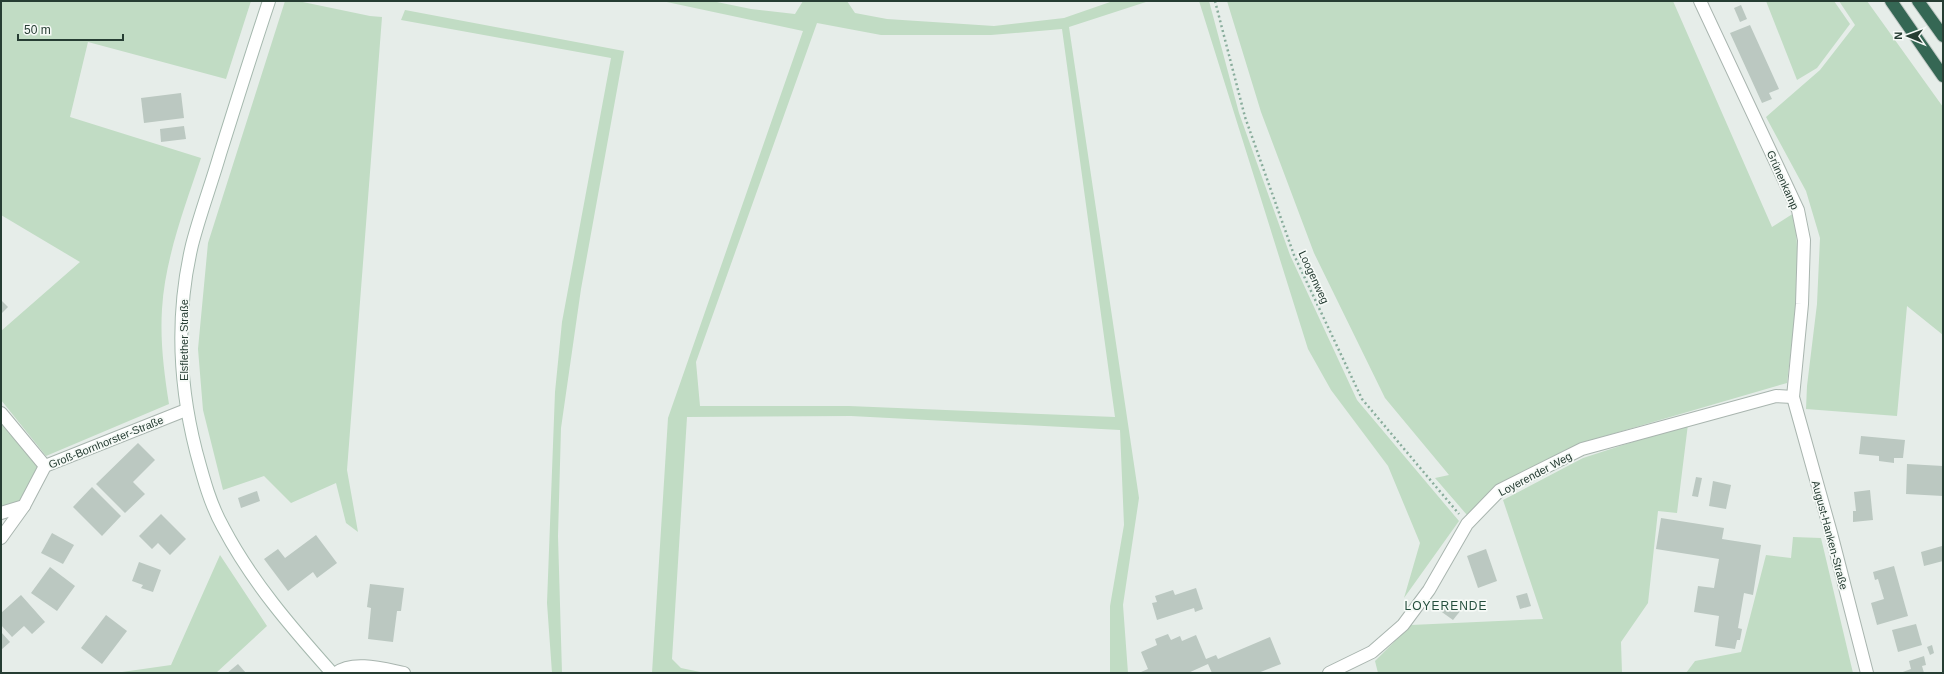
<svg xmlns="http://www.w3.org/2000/svg" width="1944" height="674" font-family="Arial,sans-serif">
<rect width="100%" height="100%" fill="#e6ede9"/>
<g fill="#c1dcc4" fill-rule="evenodd">
<path d="M1,1H251L226,79L88,42L70,117L201,158C185,207 165,258 162,309C160,341 164,372 169,404L46,456L1,400V331L80,262L1,215Z"/>
<path d="M285,1H298L370,16L382,17L347,470L358,532L346,523L336,483L291,503L264,476L223,490L203,410L198,349L208,243Z"/>
<path d="M662,1H712L751,9L795,14L803,1H847L855,13L887,19L994,26L1064,18L1113,1H1149L1069,27L1139,498L1123,605L1128,673H1110V606L1124,525L1120,430L851,416L687,417L672,659L681,668L705,673H652L668,418L803,31ZM817,23L881,35H991L1062,29L1115,417L849,406H700L696,362Z"/>
<path d="M1199,1H1209L1239,113L1290,255L1357,400L1459,521L1404,598L1420,543L1388,466L1331,390L1308,349Z"/>
<path d="M1227,1H1673L1772,227L1794,213C1802,270 1794,326 1787,383L1581,443L1498,484L1467,515L1435,478L1449,475L1385,398L1314,253L1261,112Z"/>
<path d="M1766,1H1834L1850,24L1817,68L1797,80Z"/>
<path d="M1839,1H1867L1943,107V335L1907,306L1897,416L1806,409L1807,386L1817,304L1820,238L1806,191L1766,117L1820,70L1855,25Z"/>
<path d="M405,10L624,51L581,289L561,428L558,536L562,673H552L547,603L555,392L562,322L611,58L401,20Z"/>
<path d="M1,418L39,464L20,502L1,507Z"/>
<path d="M1688,424L1677,513L1658,511L1648,603L1621,642L1622,673H1378L1375,661L1411,625L1543,619L1503,500L1583,458Z"/>
<path d="M1793,537L1821,538L1853,673H1686L1695,661L1741,652L1766,555L1791,558Z"/>
<path d="M220,555L267,626L216,673H115L171,665Z"/>
</g>
<g fill="#bbc8c1">
<path d="M1741,5L1747,19L1740,22L1734,8Z"/>
<path d="M1750,25L1779,89L1769,93L1772,99L1762,103L1730,33Z"/>
<path d="M181,93L184,118L144,123L141,98Z"/>
<path d="M184,126L186,139L161,142L160,129Z"/>
<path d="M1,300L8,307L1,314Z"/>
<path d="M1861,436L1905,440L1903,458H1894V463L1879,461V456L1859,454Z"/>
<path d="M138,443L155,460L133,482L145,494L125,513L96,484Z"/>
<path d="M1907,464L1943,466V496L1906,494Z"/>
<path d="M1696,477L1702,478L1698,497L1692,496Z"/>
<path d="M1713,481L1731,485L1726,509L1709,506Z"/>
<path d="M92,487L121,516L102,536L73,507Z"/>
<path d="M1870,490L1873,520L1853,522V511H1856L1854,492Z"/>
<path d="M257,491L260,501L241,508L238,498Z"/>
<path d="M161,514L186,539L170,555L158,543L152,549L139,536Z"/>
<path d="M1661,518L1724,528L1722,539L1761,545L1753,595L1744,593L1738,628L1742,629L1740,640H1737L1735,649L1715,646L1719,616L1694,612L1698,586L1714,588L1719,559L1656,549Z"/>
<path d="M52,533L74,545L63,564L41,553Z"/>
<path d="M316,535L337,563L317,578L313,572L288,591L264,559L278,549L285,558Z"/>
<path d="M1942,546L1943,561L1924,566L1921,552Z"/>
<path d="M1486,549L1497,581L1478,588L1467,556Z"/>
<path d="M139,562L161,570L153,592L141,588L143,585L132,581Z"/>
<path d="M1894,566L1908,616L1877,625L1871,603L1884,599L1878,579L1875,580L1873,572Z"/>
<path d="M50,567L75,586L57,611L31,593Z"/>
<path d="M370,584L404,588L401,611H397L393,642L368,639L371,608L367,607Z"/>
<path d="M1196,588L1203,609L1195,612L1194,608L1157,620L1152,603L1157,602L1155,596L1173,590L1175,595Z"/>
<path d="M1527,593L1531,606L1520,609L1516,596Z"/>
<path d="M21,595L45,622L32,634L24,626L12,637L1,625V613Z"/>
<path d="M1447,600L1461,610L1453,620L1439,610Z"/>
<path d="M106,615L127,631L102,664L81,648Z"/>
<path d="M1916,624L1922,645L1898,652L1892,630Z"/>
<path d="M1,632L10,642L1,650Z"/>
<path d="M1168,634L1171,640L1180,636L1182,641L1196,635L1206,659L1216,655L1218,659L1270,637L1281,664L1258,673H1212L1208,664L1188,673H1142L1141,672L1148,669L1141,652L1157,645L1155,639Z"/>
<path d="M1932,645L1934,653L1930,655L1927,647Z"/>
<path d="M1924,656L1926,665L1922,666L1924,673H1900L1911,669L1909,661Z"/>
<path d="M238,664L246,673H227Z"/>
</g>
<g fill="none" stroke-linecap="round" stroke-linejoin="round">
<defs>
<g id="street">
<path d="M1700,1L1798,210L1804,240L1802,304L1793,397L1831,533L1867,673"/>
<path d="M1,413L45,466"/>
<path d="M1,513L24,506L45,466L186,410"/>
<path d="M1,538L24,506"/>
<path d="M336,673C353,660 384,669 404,673"/>
<path d="M1329,673L1372,652L1403,625L1429,590L1467,524L1500,490L1582,449L1776,396L1793,397"/>
</g>
<path id="secondary" d="M269,1C252,52 236,103 220,154C211,185 200,214 192,245C176,313 179,384 196,451C203,477 210,504 223,527C252,582 291,627 332,673"/>
<g id="highway">
<path d="M1891,1L1943,76"/>
<path d="M1918,1L1943,36"/>
</g>
</defs>
<use href="#street" stroke="#a9b5af" stroke-width="14"/>
<use href="#secondary" stroke="#a5b8ae" stroke-width="14"/>
<use href="#highway" stroke="#c2c9c6" stroke-width="14"/>
<path stroke="#89ad9c" stroke-width="2.5" stroke-dasharray="2 3" stroke-linecap="butt" d="M1215,1L1245,117L1294,255L1362,399L1459,514"/>
<use href="#street" stroke="#fff" stroke-width="12"/>
<use href="#secondary" stroke="#fff" stroke-width="12"/>
<use href="#highway" stroke="#356754" stroke-width="12"/>
</g>
<g text-anchor="middle" stroke-width="3.5" stroke-linejoin="round" paint-order="stroke">
<g font-size="11" fill="#263d33" stroke="#f6faf7">
<text transform="translate(1783 180) rotate(66)" y="4">Grünenkamp</text>
<text transform="translate(1314 277) rotate(65)" y="4">Loogenweg</text>
<text transform="translate(184 340) rotate(-90)" y="4">Elsflether Straße</text>
<text transform="translate(106 442) rotate(-22)" y="4">Groß-Bornhorster-Straße</text>
<text transform="translate(1535 474) rotate(-28)" y="4">Loyerender Weg</text>
<text transform="translate(1830 535) rotate(75)" y="4">August-Hanken-Straße</text>
</g>
<g font-size="12" letter-spacing="1" fill="#244e3d" stroke="#f6faf7">
<text x="1446" y="610">LOYERENDE</text>
</g>
</g>
<rect width="1944" height="674" fill="none" stroke="#263d33" stroke-width="4"/>
<g transform="translate(1908 36) rotate(271)" stroke="#f6faf7" stroke-width="3" paint-order="stroke">
<path d="M0-3L7 15L0 10L-7 15Z" fill="#263d33"/>
<text y="-6" font-size="11" font-weight="bold" text-anchor="middle" fill="#263d33">N</text>
</g>
<path d="M18 34v6h105v-6" fill="none" stroke="#263d33" stroke-width="2"/>
<text x="24" y="34" font-size="12" fill="#263d33" stroke="#f6faf7" stroke-width="3" paint-order="stroke">50 m</text>
</svg>
